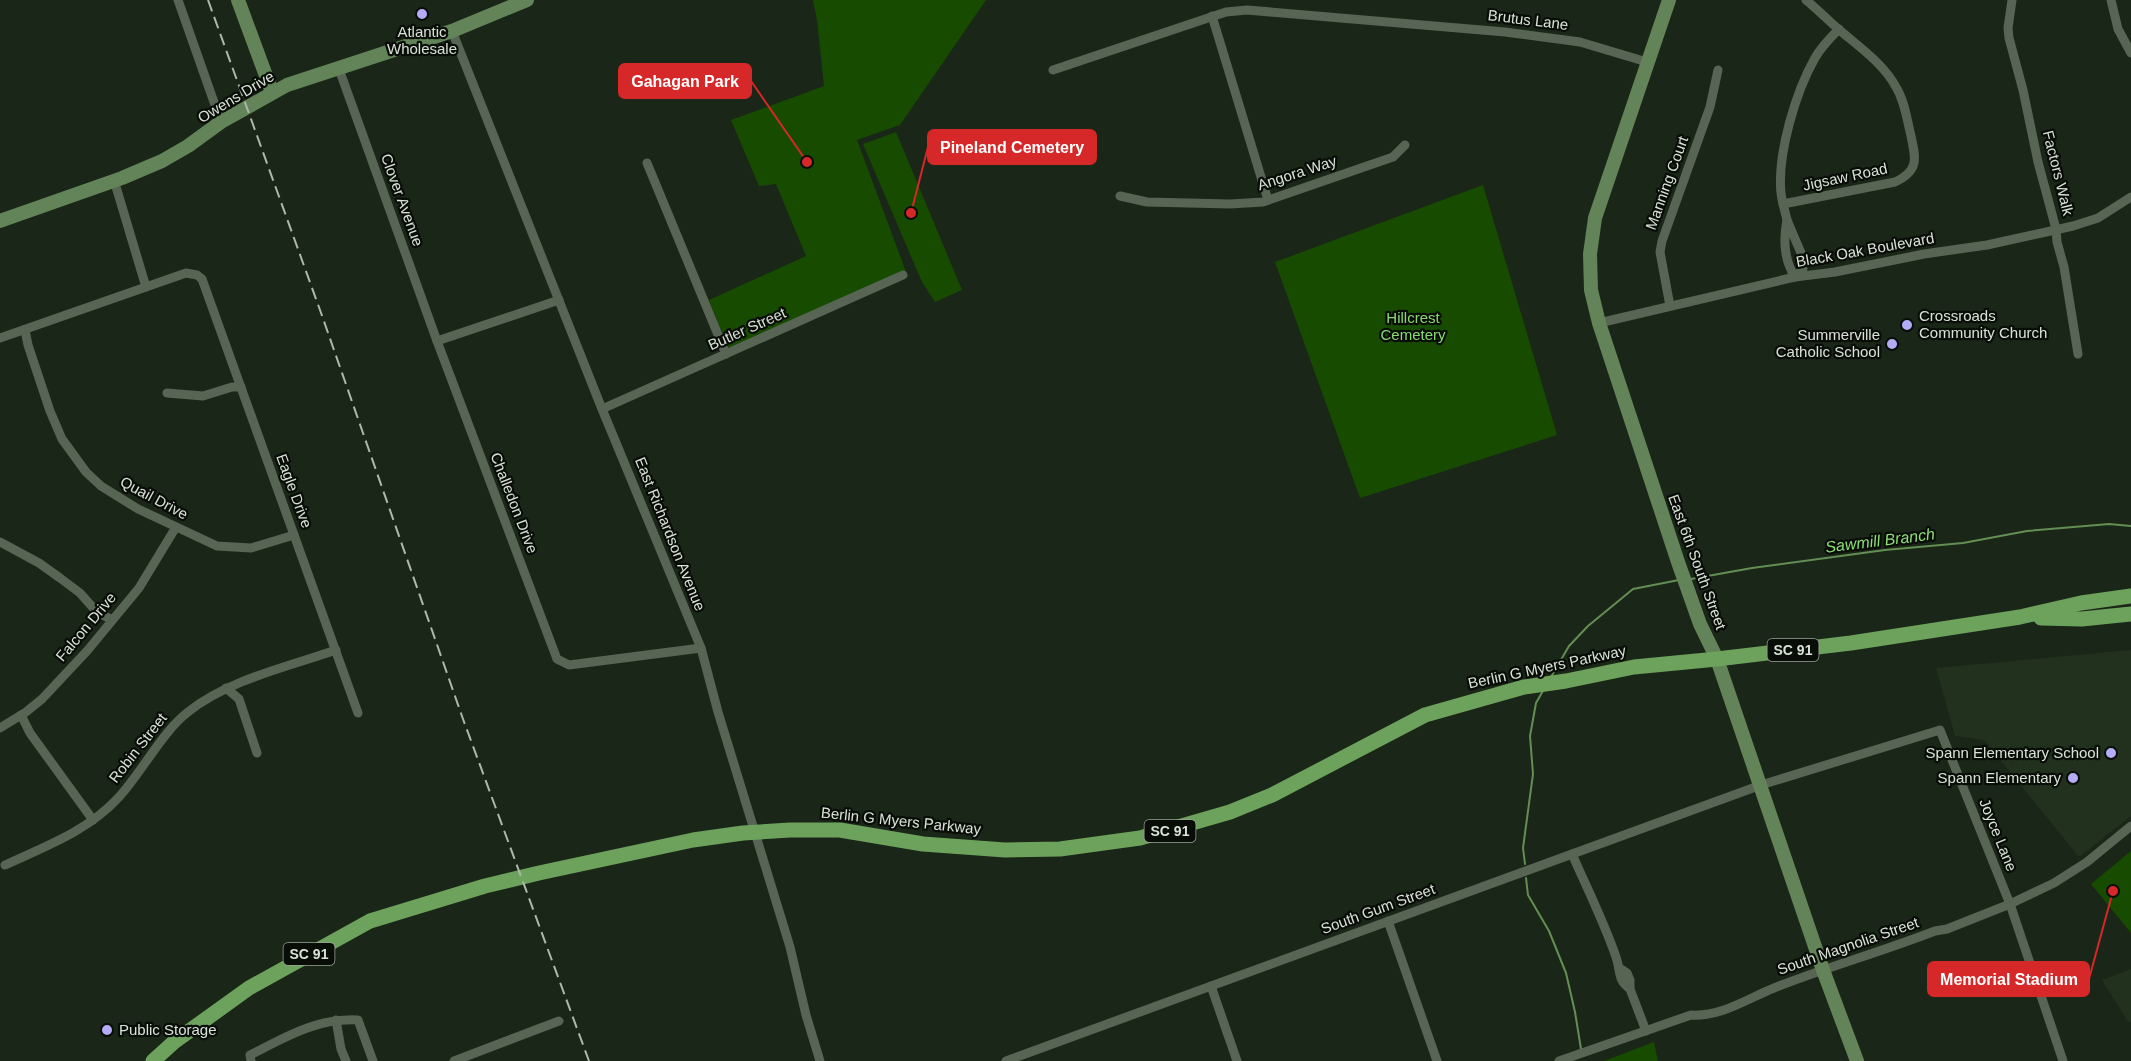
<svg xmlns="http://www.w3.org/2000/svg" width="2131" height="1061" font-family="Helvetica,sans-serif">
<rect width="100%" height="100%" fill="#1a2617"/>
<g fill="#22311d">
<path d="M2131,650V816L2079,857L1984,740L1955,736L1936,668Z"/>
<path d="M2131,969V1022H2128L2102,980Z"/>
</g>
<g fill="#174c00">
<path d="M813,0H986L900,125L857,140L908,277L729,349L709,300L806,256L776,184L759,186L731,120L824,86L817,20Z"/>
<path d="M896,132L962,290L935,302L922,282L863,144Z"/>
<path d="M1483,185L1557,435L1360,498L1275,262Z"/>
<path d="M2131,851V933L2091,884Z"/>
<path d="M1654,1042L1658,1061H1604Z"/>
</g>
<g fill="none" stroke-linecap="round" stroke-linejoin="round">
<g stroke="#638e54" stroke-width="2">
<path d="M1691,579L1752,568L1885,550L1963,543L2027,531L2109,524L2131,526"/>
<path d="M1551,677L1569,646L1588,626L1633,589L1679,580"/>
<path d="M1525,864L1523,848L1533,774L1530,736L1536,703L1544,689"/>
<path d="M1526,878L1528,895L1549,931L1566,973L1575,1012L1581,1049"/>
</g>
<g stroke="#586554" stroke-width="9">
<path d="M178,0L221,122"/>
<path d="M2012,0L2008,28L2009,38L2023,90L2038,162L2056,229L2057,242L2064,267L2078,354"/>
<path d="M2111,0L2118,29L2131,53"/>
<path d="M1212,16L1268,200"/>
<path d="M452,31L602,409L701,648L718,712L790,947L806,1015L820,1061"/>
<path d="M339,69L437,341L557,659L569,665L701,648"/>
<path d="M1053,70L1226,12L1247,10L1505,32L1580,42L1647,62"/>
<path d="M647,163L726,354"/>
<path d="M114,180L146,287"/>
<path d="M1120,196L1147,202L1230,204L1263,202L1393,157L1405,145"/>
<path d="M1783,204L1895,182C1919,171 1916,159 1911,136C1907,120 1905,102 1896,87C1883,63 1858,46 1837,28C1827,19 1817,9 1806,0"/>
<path d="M1787,220C1785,211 1782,202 1781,193C1777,154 1796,91 1815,58C1821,47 1830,38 1839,29"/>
<path d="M1787,220L1801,253L1803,269L1795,277C1784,260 1783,240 1787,220Z"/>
<path d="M1670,306L1660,252L1662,241L1710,107L1718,70"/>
<path d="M1599,323L1795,277L1835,272L1924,254L1987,245L2073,226L2098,218L2131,197"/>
<path d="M25,330L28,345L50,411L62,439L86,472L101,486L138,509L217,546L251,548L294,535"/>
<path d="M0,338L186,273L197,275L202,279L358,713"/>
<path d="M437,341L559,300"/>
<path d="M167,393L203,396L232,387H241"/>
<path d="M602,409L903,275"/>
<path d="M0,542L39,563L60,578L80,593L96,611L112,620"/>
<path d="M226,688L239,699L257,753"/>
<path d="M21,715L30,733L93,820"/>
<path d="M0,728L26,712L42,699L87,651L139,588L176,527"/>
<path d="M1572,854C1587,888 1604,922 1616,957C1621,971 1617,980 1630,989"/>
<path d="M5,865C46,846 88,831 119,797C142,772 162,732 188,712C228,680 287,667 336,650"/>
<path d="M1388,921L1437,1061"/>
<path d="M1621,969L1627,973L1630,980V989L1646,1031"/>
<path d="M1211,986L1237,1061"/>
<path d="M336,1020L341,1049L346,1061"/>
<path d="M251,1061L250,1055C286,1037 316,1018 358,1020L373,1061"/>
<path d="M454,1061L559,1021"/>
<path d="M1006,1061L1761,785L1940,730L2010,904L2063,1061"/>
<path d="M1559,1061L1691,1015C1721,1017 1747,999 1774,988C1827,967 1881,952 1935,931L1947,929L2010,904L2054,883L2087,862L2131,826"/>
</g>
<g stroke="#628458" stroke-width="14">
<path d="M238,0L272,92"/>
<path d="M1669,0L1595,218L1590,254L1591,290L1599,323L1678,562L1700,624L1717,659L1823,970L1857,1061"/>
<path d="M0,221L122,178L162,161L188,146L221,122L287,85L452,31L527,0"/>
</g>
<g stroke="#6da25d" stroke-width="15">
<path d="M2041,618L2082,619L2131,614"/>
<path d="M153,1061L174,1042L249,988L370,921L485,886L539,873L693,840L743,833L790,830H840L923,844L1005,850L1060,849L1140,838L1230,812L1272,795L1425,715L1524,687L1566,681L1634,667L1717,659L1851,643L2020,617L2081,603L2131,596"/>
</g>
<path stroke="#aeb7ac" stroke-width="2" stroke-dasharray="12 6" stroke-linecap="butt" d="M208,0L320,310L463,719L589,1061"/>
</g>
<g fill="#b5acf8" stroke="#080d07" stroke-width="2">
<circle cx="422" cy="14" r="6"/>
<circle cx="1907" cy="325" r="6"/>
<circle cx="1892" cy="344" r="6"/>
<circle cx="2111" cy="753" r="6"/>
<circle cx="2073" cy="778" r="6"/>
<circle cx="107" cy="1030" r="6"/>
</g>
<g text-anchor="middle" stroke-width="4.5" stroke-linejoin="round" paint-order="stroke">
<g fill="#080d07" stroke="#9ba299" stroke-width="1.5">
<rect x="1767.5" y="639" width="51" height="22" rx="4.5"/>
<rect x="1144.5" y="820" width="51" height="22" rx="4.5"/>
<rect x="283.5" y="943" width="51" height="22" rx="4.5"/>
</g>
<g font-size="14" font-weight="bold" fill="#dae2d8">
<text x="1793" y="655">SC 91</text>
<text x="1170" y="836">SC 91</text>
<text x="309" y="959">SC 91</text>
</g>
<g font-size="15" fill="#dae2d8" stroke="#080d07">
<text transform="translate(1528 20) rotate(7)" y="5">Brutus Lane</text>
<text transform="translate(236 97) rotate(-31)" y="5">Owens Drive</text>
<text transform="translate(1297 173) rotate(-18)" y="5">Angora Way</text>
<text transform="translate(2058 173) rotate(76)" y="5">Factors Walk</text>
<text transform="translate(1845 177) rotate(-12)" y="5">Jigsaw Road</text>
<text transform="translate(1667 183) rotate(-70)" y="5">Manning Court</text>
<text transform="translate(402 200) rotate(70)" y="5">Clover Avenue</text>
<text transform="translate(1865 250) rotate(-10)" y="5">Black Oak Boulevard</text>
<text transform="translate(747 329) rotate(-24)" y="5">Butler Street</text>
<text transform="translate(294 491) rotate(70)" y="5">Eagle Drive</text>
<text transform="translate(154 498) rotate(28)" y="5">Quail Drive</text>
<text transform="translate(514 503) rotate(69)" y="5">Challedon Drive</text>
<text transform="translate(670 534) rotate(68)" y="5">East Richardson Avenue</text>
<text transform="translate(1697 562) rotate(70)" y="5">East 6th South Street</text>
<text transform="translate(86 627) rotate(-50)" y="5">Falcon Drive</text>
<text transform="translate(1547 667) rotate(-12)" y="5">Berlin G Myers Parkway</text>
<text transform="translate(138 748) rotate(-52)" y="5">Robin Street</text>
<text transform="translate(901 821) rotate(6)" y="5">Berlin G Myers Parkway</text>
<text transform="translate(1998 835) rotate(68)" y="5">Joyce Lane</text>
<text transform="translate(1378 909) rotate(-20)" y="5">South Gum Street</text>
<text transform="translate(1848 946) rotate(-19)" y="5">South Magnolia Street</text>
</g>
<g font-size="15" fill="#dae2d8" stroke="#080d07" text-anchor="end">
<text x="422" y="37" text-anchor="middle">Atlantic<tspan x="422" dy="17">Wholesale</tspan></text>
<text x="1919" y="321" text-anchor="start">Crossroads<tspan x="1919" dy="17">Community Church</tspan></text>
<text x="1880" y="340">Summerville<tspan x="1880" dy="17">Catholic School</tspan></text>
<text x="2099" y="758">Spann Elementary School</text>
<text x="2061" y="783">Spann Elementary</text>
<text x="119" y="1035" text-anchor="start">Public Storage</text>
</g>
<g font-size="15" fill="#8ad873" stroke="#080d07">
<text x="1413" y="323">Hillcrest<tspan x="1413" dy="17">Cemetery</tspan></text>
</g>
<g font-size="16" font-style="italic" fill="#8fde78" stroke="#080d07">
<text transform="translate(1880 540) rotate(-7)" y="6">Sawmill Branch</text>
</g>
</g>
<path fill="none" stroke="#d62828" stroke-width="2" d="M807 162L751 81M911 213L928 147M2113 891L2089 979"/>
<g fill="#d62828" stroke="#080d07" stroke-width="2">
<circle cx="807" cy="162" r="6"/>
<circle cx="911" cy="213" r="6"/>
<circle cx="2113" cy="891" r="6"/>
</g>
<g fill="#d62828" stroke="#d62828" stroke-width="2">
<rect x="619" y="64" width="132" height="34" rx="6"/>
<rect x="928" y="130" width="168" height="34" rx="6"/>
<rect x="1928" y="962" width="161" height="34" rx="6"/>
</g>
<g font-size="16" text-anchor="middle" font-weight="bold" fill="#fff">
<text x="685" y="87">Gahagan Park</text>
<text x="1012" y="153">Pineland Cemetery</text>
<text x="2009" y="985">Memorial Stadium</text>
</g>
</svg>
